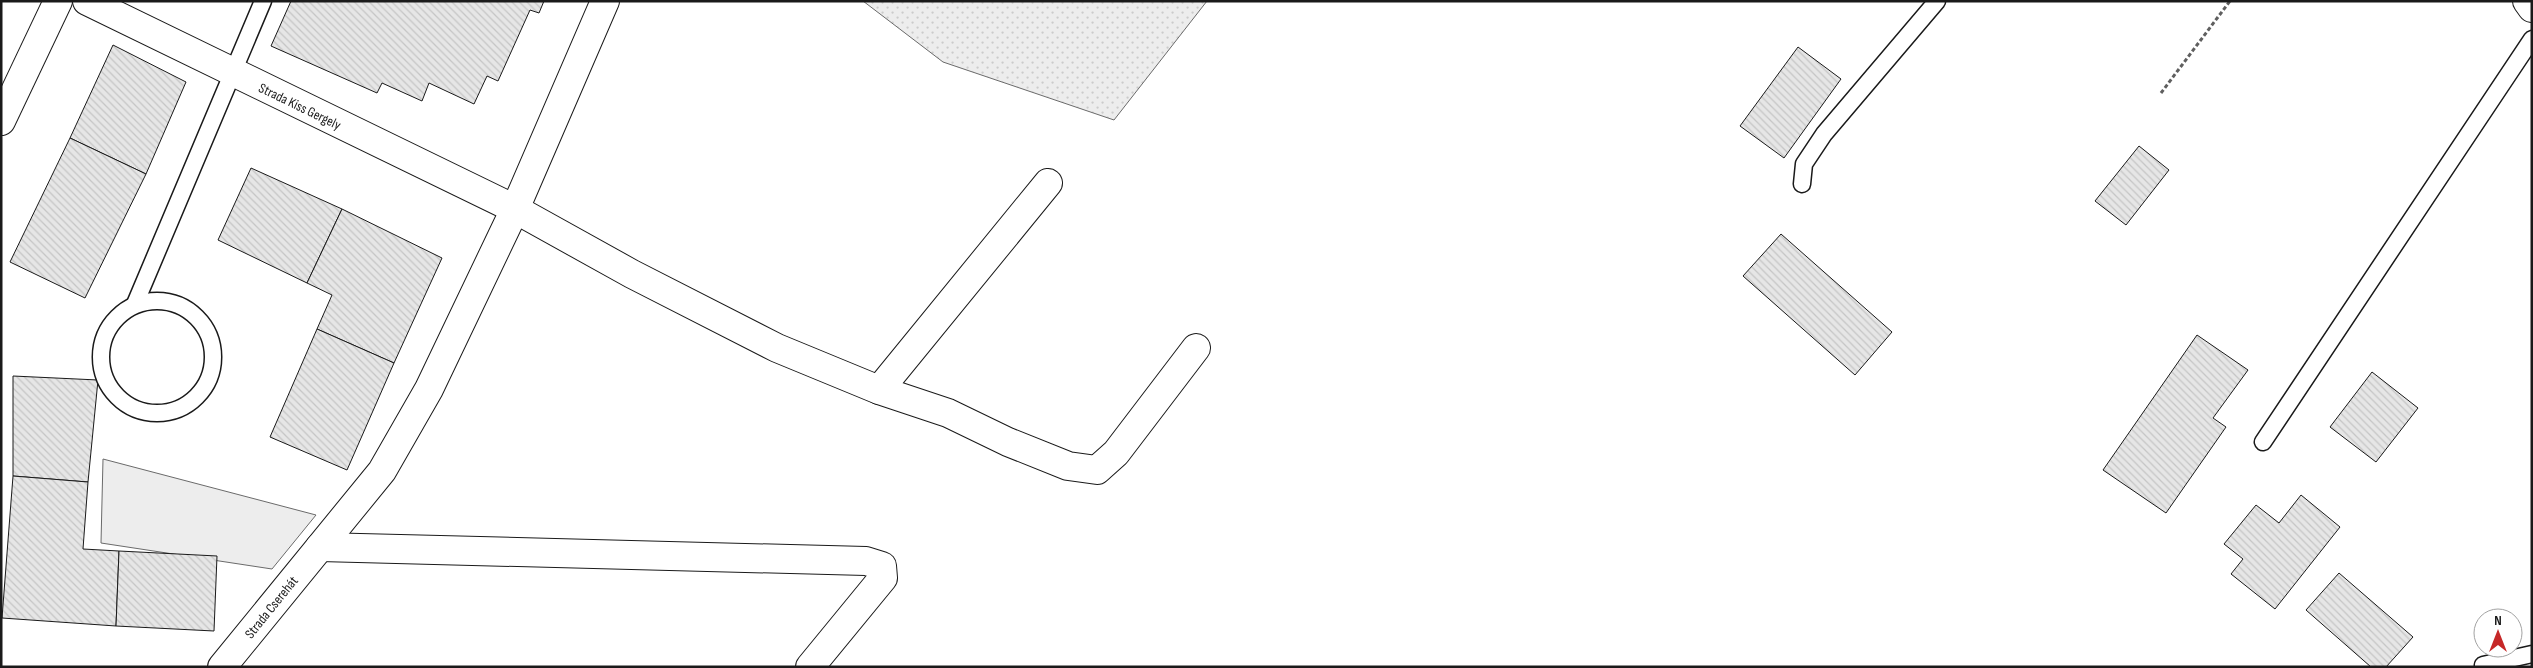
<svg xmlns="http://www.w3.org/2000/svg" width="2533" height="668" font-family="'Sofia Sans Condensed',sans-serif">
<defs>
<pattern id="grass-dots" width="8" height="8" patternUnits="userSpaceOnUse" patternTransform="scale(1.25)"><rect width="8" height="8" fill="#ededed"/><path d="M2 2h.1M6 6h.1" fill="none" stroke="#cbcbcb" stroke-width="1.8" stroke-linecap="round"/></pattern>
<pattern id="building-back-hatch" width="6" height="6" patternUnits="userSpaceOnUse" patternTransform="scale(1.25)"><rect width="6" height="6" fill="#e6e6e6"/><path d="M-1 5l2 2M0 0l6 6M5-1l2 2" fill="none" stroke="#c5c5c5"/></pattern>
</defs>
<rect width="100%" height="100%" fill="#fff"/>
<path fill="url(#grass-dots)" stroke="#6a6a6a" d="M863,1H1207L1114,120L943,62Z"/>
<path fill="#ededed" stroke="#6a6a6a" d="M103,459L316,515L272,569L101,543Z"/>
<g fill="url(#building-back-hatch)" stroke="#1a1a1a">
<path d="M291,1H544L539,13L530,10L498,81L487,76L474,104L429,83L422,101L382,83L377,93L271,46Z"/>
<path d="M113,45L186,82L146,174L70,138Z"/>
<path d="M1798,47L1841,79L1784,158L1740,126Z"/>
<path d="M70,138L146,174L85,298L10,262Z"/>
<path d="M2139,146L2169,170L2126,225L2095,201Z"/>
<path d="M251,168L342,209L307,283L218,240Z"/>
<path d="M342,209L442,258L394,363L317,329L332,295L307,283Z"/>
<path d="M1781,234L1892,332L1855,375L1743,276Z"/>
<path d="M317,329L394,363L347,470L270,437Z"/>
<path d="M2197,335L2248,370L2213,418L2226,427L2166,513L2103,470Z"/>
<path d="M2372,372L2418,408L2376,462L2330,427Z"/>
<path d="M13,376L98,380L88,482L13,476Z"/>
<path d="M13,476L88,482L83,549L119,551L116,626L2,618Z"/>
<path d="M2301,495L2340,527L2275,609L2231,574L2243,559L2224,544L2256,505L2279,523Z"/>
<path d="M119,551L217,556L214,631L116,626Z"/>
<path d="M2339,573L2413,637L2386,667H2371L2306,610Z"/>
</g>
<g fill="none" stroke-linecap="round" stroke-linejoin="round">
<defs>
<g id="lane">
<path d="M1802,184L1804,164L1824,134L1937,1"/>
<circle cx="157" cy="357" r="56"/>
<path d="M135,304L263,1"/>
<path d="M2263,442L2532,39"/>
<path d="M2483,665L2532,654"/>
</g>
<g id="street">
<path d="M87,1L515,209L632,274L777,348L879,390L948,413L1008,442L1068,466L1097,470L1116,453L1196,348"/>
<path d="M2527,1L2532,8"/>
<path d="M1,121L58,1"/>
<path d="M879,390L1048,183"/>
<path d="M320,547L866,561L882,566L883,578L810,667"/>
<path d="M222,667L382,471L429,389L515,209L605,1"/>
</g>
</defs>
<use href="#lane" stroke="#1a1a1a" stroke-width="19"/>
<use href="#street" stroke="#1a1a1a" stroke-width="30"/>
<path stroke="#5f5f5f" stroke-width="3" stroke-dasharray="4 2.5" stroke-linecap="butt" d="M2161,93L2230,1"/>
<use href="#lane" stroke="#fff" stroke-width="16"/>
<use href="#street" stroke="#fff" stroke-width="28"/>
</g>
<g text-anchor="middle" stroke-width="4" stroke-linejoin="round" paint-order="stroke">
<g font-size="14" fill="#1a1a1a" stroke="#fff">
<text transform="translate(300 106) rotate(26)" y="5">Strada Kiss Gergely</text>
<text transform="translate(271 607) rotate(-51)" y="5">Strada Cserehát</text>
</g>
</g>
<rect width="2533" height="668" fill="none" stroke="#1a1a1a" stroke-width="5"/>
<g transform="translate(2498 633)"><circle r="24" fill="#ffffff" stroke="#a3a3a3"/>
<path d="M0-4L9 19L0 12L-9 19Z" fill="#c62828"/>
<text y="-8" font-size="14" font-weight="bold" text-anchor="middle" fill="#1a1a1a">N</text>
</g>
</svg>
